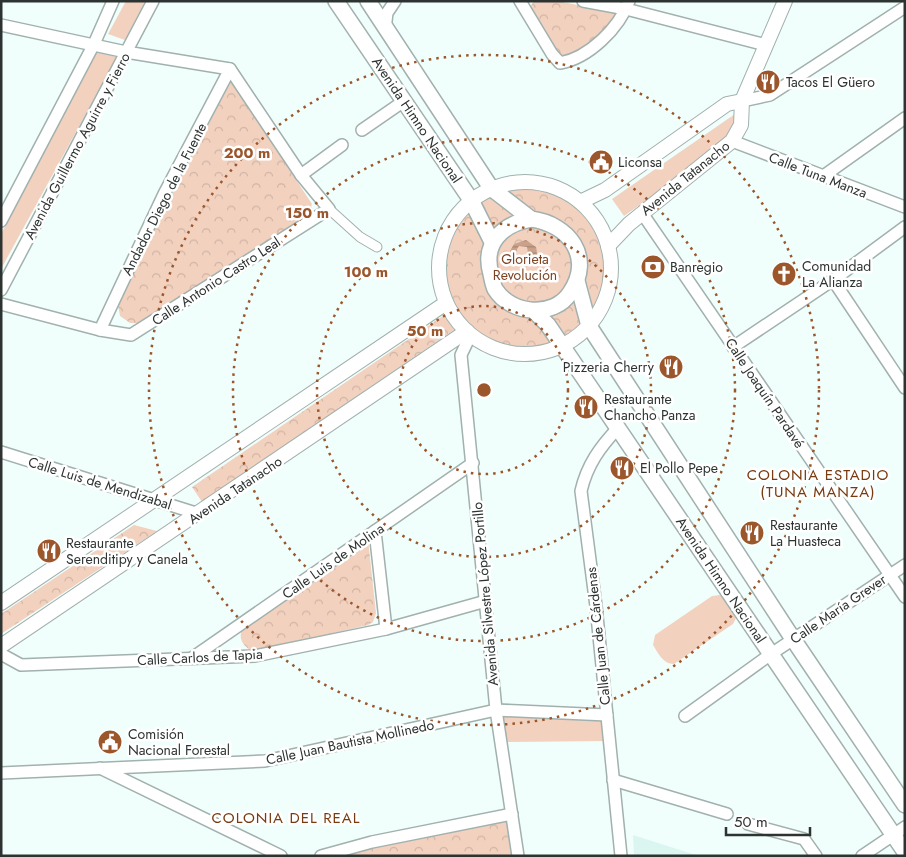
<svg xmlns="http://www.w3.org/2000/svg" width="906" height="857" font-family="Jost,sans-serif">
<defs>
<pattern id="park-crowns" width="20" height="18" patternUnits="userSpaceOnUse" patternTransform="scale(1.25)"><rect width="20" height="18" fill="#f3d1bf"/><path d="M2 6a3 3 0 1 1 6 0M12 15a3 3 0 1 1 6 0" fill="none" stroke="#d0b4a5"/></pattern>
<pattern id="water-rules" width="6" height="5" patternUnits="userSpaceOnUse" patternTransform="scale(1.25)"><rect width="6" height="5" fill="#cba189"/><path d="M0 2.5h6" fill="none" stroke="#a58471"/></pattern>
</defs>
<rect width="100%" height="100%" fill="#f1fffc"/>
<path fill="#dbf6f1" d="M633,835L699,856H634Z"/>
<g fill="url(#park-crowns)">
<path d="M534,1H558L621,14L586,47L561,57L528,10Z"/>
<path d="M231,81L312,204L308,216L143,323H130L120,316L117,300Z"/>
<circle cx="525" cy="268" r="86"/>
<path d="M447,313L458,327L202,502L192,487Z"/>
<path d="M134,525L157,531L1,634V614Z"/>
<path d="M368,539L376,613L373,622L368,625L261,650H250C241,643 239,639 242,628Z"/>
<path d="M512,814L518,856H321Z"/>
</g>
<g fill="#f3d1bf">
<path d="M126,1H145L125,40L108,34Z"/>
<path d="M95,52L117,57L1,269V234Z"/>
<path d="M735,114L736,120L725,145L624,216L612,199Z"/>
<path d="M720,595L732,609L736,618L733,624L674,664C663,664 658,653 653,645L655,635L712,596Z"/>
<path d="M496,710L607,715L610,741L501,742Z"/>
</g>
<path fill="url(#water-rules)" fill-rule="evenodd" d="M526,240L536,247C539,258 534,266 523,267L511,260L510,251L514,244ZM519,246L527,247L528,253L526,256L522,257L517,255V249Z"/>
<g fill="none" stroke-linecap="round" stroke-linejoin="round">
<defs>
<path id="pedestrian" d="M329,209L360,237L377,247"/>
<g id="minor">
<path d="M520,1L552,54L560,63C589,58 619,28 629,1"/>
<path d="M583,1L626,9L766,45"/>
<path d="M1,25L126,52L230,69L301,175L329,209L131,335L100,330L1,304"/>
<path d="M385,29L387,13L395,1"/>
<path d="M742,101L770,95L905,7"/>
<path d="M362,130L404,101"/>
<path d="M732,141L905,207"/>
<path d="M301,175L342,145"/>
<path d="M822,177L905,118"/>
<path d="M642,213L905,597"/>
<path d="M1,221L94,44L113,1"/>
<path d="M833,280L905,388"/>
<path d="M1,290L153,1"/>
<path d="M100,330L164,194L230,69"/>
<path d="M471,334L461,355L496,710L518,856"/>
<path d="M733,347L833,280L905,227"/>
<path d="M618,428C600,447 587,465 581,491L596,606L621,856"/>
<path d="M1,452L199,514"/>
<path d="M375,531L386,629"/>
<path d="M1,654L21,665L255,656L386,629L486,601"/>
<path d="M192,658L473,463"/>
<path d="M685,716L771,654L905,565"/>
<path d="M100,768L281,856"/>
<path d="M1,773L265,761L496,710L607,715"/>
<path d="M613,780L727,814"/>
<path d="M748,824L804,839L816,856"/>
<path d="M321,856L372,842L512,814"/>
<path d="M862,856L905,827"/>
</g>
<g id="tertiary">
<circle cx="525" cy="268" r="86"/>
<path d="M580,202L605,190L727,104L742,101"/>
<path d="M608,246L629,224L732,141L741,125L742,101L785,1"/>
<path d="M1,603L446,303"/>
<path d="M1,646L467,331"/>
</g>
<g id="secondary">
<path d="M336,1L471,200L492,242"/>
<path d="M368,1L491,188L531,219"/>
<path d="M531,219C569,224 594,257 570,293C554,318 511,315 495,289C493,285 492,279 491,274C482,243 503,224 531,219Z"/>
<path d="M577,281L589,326L793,639L905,805"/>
<path d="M534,311L548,325L905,852"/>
</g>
</defs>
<use href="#pedestrian" stroke="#a1b1ae" stroke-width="11"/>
<use href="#minor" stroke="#a1b1ae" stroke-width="14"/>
<use href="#tertiary" stroke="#a1b1ae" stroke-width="16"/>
<use href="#secondary" stroke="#a1b1ae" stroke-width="18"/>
<use href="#pedestrian" stroke="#fff" stroke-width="9"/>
<use href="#minor" stroke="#fff" stroke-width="11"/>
<use href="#tertiary" stroke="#fff" stroke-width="14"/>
<use href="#secondary" stroke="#fff" stroke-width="15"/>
</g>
<g fill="none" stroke="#9b562b" stroke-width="2.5" stroke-dasharray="2.5 5">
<circle cx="484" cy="390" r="84"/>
<circle cx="484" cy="390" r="167"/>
<circle cx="484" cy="390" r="251"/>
<circle cx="484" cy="390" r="335"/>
</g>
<defs>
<symbol id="restaurant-disc" viewBox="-11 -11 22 22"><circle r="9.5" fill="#9b562b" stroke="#fff"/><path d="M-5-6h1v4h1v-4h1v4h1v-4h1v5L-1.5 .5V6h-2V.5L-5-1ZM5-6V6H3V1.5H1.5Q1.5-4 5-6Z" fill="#fff"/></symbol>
<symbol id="civic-disc" viewBox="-11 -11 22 22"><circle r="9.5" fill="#9b562b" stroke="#fff"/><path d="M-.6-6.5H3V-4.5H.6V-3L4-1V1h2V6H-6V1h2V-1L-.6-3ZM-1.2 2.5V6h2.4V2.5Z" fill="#fff"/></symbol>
<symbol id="bank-disc" viewBox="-11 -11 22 22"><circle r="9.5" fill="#9b562b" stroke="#fff"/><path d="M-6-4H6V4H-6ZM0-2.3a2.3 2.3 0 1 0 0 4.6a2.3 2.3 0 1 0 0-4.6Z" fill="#fff"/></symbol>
<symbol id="church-disc" viewBox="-11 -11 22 22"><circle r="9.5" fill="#9b562b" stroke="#fff"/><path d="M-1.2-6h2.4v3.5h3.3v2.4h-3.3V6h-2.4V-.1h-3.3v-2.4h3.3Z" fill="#fff"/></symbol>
</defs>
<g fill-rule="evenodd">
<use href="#restaurant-disc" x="754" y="68" width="28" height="28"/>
<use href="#civic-disc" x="587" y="148" width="28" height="28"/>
<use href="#bank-disc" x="639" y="253" width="28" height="28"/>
<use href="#church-disc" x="770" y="260" width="28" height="28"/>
<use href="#restaurant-disc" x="657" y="353" width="28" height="28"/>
<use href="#restaurant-disc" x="572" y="393" width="28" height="28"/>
<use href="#restaurant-disc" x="608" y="454" width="28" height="28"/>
<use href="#restaurant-disc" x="738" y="519" width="28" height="28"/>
<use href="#restaurant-disc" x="35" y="537" width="28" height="28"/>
<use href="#civic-disc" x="96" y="728" width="28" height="28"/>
</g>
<g text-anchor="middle" stroke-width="5" stroke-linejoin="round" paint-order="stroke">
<g font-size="14" fill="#2c3331" stroke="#fff" text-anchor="start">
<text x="786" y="87">Tacos El Güero</text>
<text x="618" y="167">Liconsa</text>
<text x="802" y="271">Comunidad<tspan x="802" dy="16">La Alianza</tspan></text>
<text x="670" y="272">Banregio</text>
<text x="654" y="372" text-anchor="end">Pizzeria Cherry</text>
<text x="604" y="404">Restaurante<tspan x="604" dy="16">Chancho Panza</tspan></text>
<text x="640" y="473">El Pollo Pepe</text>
<text x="770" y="530">Restaurante<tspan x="770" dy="16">La Huasteca</tspan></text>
<text x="66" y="548">Restaurante<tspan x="66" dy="16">Serenditipy y Canela</tspan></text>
<text x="128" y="739">Comisión<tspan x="128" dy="16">Nacional Forestal</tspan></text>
</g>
<g font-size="14" fill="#2c3331" stroke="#fff">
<text transform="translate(417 120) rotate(56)" y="5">Avenida Himno Nacional</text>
<text transform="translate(77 146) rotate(-62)" y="5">Avenida Guillermo Aguirre y Fierro</text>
<text transform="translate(818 175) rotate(21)" y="5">Calle Tuna Manza</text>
<text transform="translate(685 178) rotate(-39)" y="5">Avenida Tatanacho</text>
<text transform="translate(164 199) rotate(-63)" y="5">Andador Diego de la Fuente</text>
<text transform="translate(216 281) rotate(-33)" y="5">Calle Antonio Castro Leal</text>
<text transform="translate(765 393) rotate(56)" y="5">Calle Joaquín Pardavé</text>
<text transform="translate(100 483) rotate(17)" y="5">Calle Luis de Mendizabal</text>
<text transform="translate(235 490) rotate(-34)" y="5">Avenida Tatanacho</text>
<text transform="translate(333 561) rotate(-35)" y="5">Calle Luis de Molina</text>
<text transform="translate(721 580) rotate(56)" y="5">Avenida Himno Nacional</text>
<text transform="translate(485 594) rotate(-95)" y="5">Avenida Silvestre López Portillo</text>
<text transform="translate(838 609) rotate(-34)" y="5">Calle María Grever</text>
<text transform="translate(598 636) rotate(-96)" y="5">Calle Juan de Cárdenas</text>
<text transform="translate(200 657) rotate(-3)" y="5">Calle Carlos de Tapia</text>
<text transform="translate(350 742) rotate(-12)" y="5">Calle Juan Bautista Mollinedo</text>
</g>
<g font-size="14" fill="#7c4422" stroke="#fff">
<text x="525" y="264">Glorieta<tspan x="525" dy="16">Revolución</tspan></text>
</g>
<g font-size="15" letter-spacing="1" fill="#783b11" stroke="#fff">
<text x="818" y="480">COLONIA ESTADIO<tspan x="818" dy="17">(TUNA MANZA)</tspan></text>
<text x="286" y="823">COLONIA DEL REAL</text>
</g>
</g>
<circle cx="484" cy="390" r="8" fill="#9b562b" stroke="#fff" stroke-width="2.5"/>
<g font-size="15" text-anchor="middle" font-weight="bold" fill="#9b562b" stroke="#fff" stroke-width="5" stroke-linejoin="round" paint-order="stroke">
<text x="247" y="158">200 m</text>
<text x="307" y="218">150 m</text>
<text x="366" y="277">100 m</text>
<text x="425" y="336">50 m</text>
</g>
<rect width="906" height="857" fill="none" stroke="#2c3331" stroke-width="5"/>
<path d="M726 827v8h84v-8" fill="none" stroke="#2c3331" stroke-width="2.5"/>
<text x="734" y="827" font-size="15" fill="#2c3331" stroke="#ffffff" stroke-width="4" paint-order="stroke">50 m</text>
</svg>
